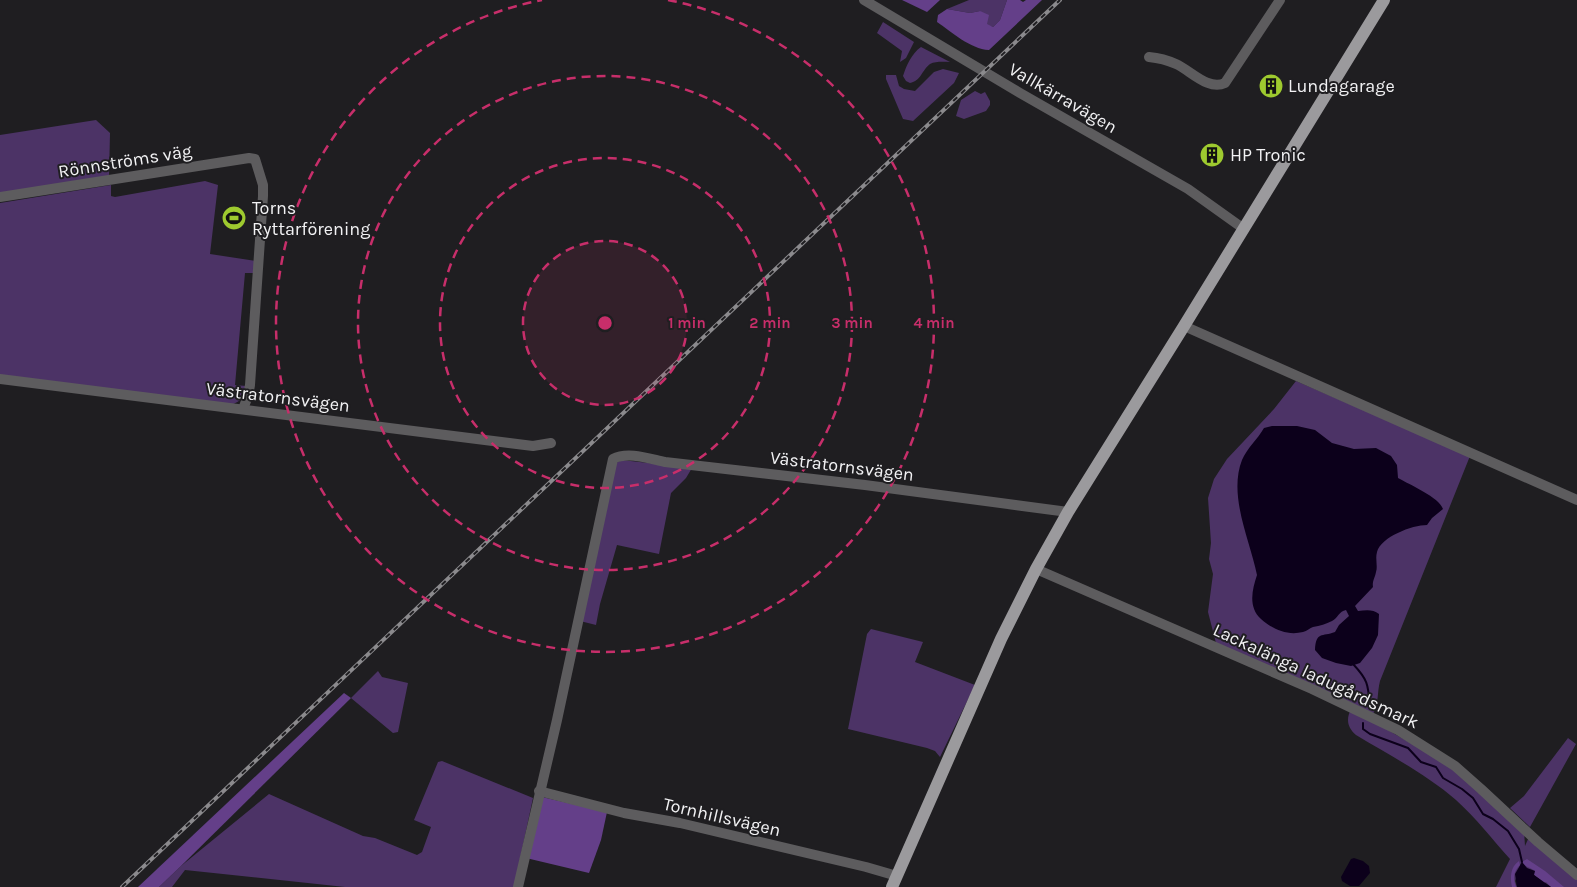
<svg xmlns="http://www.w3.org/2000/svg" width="1577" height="887" font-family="Karla,sans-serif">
<rect width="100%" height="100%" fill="#1f1e21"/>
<g fill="#4c3366">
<path d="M969,0H1007L1000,20L993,27L986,25L980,11L970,13L947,9Z"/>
<path d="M883,22L914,42L906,58L900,62L902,51L877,33Z"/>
<path d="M921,47L950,62C944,62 936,61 930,64C922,70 921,81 910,83L906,81L903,76C906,66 912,53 921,47Z"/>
<path d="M943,69L959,73L954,83L913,121L903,119L886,79V75H896L899,86L904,89L915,91L934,72Z"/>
<path d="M975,91L981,94L985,92L990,101V105L986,111L964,119L956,116L961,100Z"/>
<path d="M96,120L110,133L109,177L0,194V135Z"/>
<path d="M205,181L218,185L210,254L256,261V273H245L235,385L246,386C244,398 241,401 231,405L0,376V203L111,185V196L115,197Z"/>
<path d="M1296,381L1470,456L1380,681C1377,692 1379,704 1373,714L1216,643L1208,612L1213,574L1209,559L1211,543L1208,498L1214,479L1227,459L1274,409Z"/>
<path d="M622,460L692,468L686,478L671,493L659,554L617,545L600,604L596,625L580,621L616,463Z"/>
<path d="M871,629L923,642L915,662L975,685L940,757L935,751L927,748L848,729L867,634Z"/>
<path d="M378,671L382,677L408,683L398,732L393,733L351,698Z"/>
<path d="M1351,709L1449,765L1524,831L1525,846L1529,837L1577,880V887H1551L1533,874L1521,863L1515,881L1517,887H1496L1510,859C1492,839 1476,818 1456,800C1426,774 1389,755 1356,735C1347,727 1346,719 1351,709Z"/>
<path d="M1568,738L1576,744L1530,827L1510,808L1524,796Z"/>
<path d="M442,761L533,798L514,887H345L185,870L172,887H159L181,866L269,794L363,836L375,838L417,855L422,852L431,827L414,820L438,762Z"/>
</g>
<g fill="#643f89">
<path d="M902,0H940L927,12Z"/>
<path d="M1007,0H1020L1023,2L1026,0H1042L989,50C970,49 952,32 937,22L938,15L947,9L970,13L980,11L989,15L987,24L993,27L1000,20Z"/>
<path d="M344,693L351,698L181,866L159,887H138Z"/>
<path d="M542,797L607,812L601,840L589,873L526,858Z"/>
<path d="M1527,859L1545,871L1564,887H1551L1546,882L1544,883L1533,874L1535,871C1531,867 1526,868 1522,862Z"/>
<path d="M1519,861L1520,865C1513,872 1513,878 1516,887H1512C1510,878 1510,867 1519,861Z"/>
</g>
<g fill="#0c001b">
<path d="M1272,426H1297L1315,430L1332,443L1354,449L1376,448L1391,456L1397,465L1398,478C1410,485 1439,497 1443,509L1432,518L1427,525C1412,525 1381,537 1377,552C1375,559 1378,566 1376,572C1375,578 1372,581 1373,587L1355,606L1358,611C1366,610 1373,609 1379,614L1378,635L1372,648L1360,663L1351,666L1336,663L1322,658L1315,650C1316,631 1322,637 1335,632L1339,625L1349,616L1346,610C1339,611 1338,618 1332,621C1326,624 1320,626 1313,627C1310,628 1307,631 1303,632C1287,636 1272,629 1261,619C1248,607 1252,590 1257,575C1250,540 1228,496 1242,460C1247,448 1257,440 1264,428Z"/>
<path d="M1354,858L1363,861L1369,866L1370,873L1359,886H1350L1342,881L1341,877L1351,859Z"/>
<path d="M1522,862L1527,868L1535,871L1534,875L1551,887H1517L1515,874Z"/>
</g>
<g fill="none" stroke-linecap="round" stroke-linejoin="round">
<g stroke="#0c001b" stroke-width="2">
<path d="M1353,664C1368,680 1368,684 1370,706"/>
<path d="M1363,723V729L1370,734L1408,748L1421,762L1436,767L1443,778L1462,789L1473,798L1483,814L1493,819L1508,831L1519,849L1522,862"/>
</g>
<g stroke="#5d5c5e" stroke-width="10">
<path d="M864,0L1020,93L1188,189L1244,229"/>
<path d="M1149,57C1159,58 1167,60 1176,64C1190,70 1208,91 1225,83L1280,0"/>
<path d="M0,197L249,158L255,159L263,185V196L250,385L248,396L243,409"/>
<path d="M1184,326L1577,500"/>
<path d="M0,379L533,446L551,443"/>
<path d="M1036,569L1312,689L1398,730L1455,766L1481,789L1538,842L1577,875"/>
<path d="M539,791L624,813L680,823L866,867L897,876"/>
<path d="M518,887L557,720L613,459C628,451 650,459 665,462L865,485L1068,512"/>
</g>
<path stroke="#9b9a9d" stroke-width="12" d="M892,887L1001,639L1036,569L1068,512L1184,326L1384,0"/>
<defs>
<path id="rail" d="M122,887L1060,0"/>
</defs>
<use href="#rail" stroke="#8b8a8d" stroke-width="4"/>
<use href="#rail" stroke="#1f1e21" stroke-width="2" stroke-dasharray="5.5" stroke-linecap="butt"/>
</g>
<circle cx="605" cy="323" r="82" fill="#c72e6a" fill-opacity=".12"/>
<g fill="none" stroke="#c72e6a" stroke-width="2.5" stroke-dasharray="9 6">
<circle cx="605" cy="323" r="82"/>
<circle cx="605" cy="323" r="165"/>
<circle cx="605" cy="323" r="247"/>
<path d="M668 0A329 329 0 1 1 542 0"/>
</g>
<defs>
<symbol id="building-disc" viewBox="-11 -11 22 22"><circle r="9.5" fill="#9eca2f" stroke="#1f1e21"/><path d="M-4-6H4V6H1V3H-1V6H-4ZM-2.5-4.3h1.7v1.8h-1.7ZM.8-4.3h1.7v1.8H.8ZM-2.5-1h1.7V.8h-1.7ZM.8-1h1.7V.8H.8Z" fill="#111"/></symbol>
<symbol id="stadium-disc" viewBox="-11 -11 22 22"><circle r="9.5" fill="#9eca2f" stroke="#1f1e21"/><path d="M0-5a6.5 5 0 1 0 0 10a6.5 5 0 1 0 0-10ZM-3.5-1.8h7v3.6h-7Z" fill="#111"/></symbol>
</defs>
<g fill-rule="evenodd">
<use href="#building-disc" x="1257" y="72" width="28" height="28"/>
<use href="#building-disc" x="1198" y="141" width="28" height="28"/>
<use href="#stadium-disc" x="220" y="204" width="28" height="28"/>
</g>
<g text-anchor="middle" stroke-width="4" stroke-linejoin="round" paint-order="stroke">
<g font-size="18" fill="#f2f2f4" stroke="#1f1e21" text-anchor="start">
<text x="1288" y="92">Lundagarage</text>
<text x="1230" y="161">HP Tronic</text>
<text x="252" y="214">Torns<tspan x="252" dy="21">Ryttarförening</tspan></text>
</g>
<g font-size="18" fill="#f2f2f4" stroke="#1f1e21">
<text transform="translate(1063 98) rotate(30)" y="6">Vallkärravägen</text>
<text transform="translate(125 161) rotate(-9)" y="6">Rönnströms väg</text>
<text transform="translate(278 397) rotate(7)" y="6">Västratornsvägen</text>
<text transform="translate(842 466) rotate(7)" y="6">Västratornsvägen</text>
<text transform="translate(1316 676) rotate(25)" y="6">Lackalänga ladugårdsmark</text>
<text transform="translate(722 817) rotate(13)" y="6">Tornhillsvägen</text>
</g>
</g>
<circle cx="605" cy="323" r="8" fill="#c72e6a" stroke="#1f1e21" stroke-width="2.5"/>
<g font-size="15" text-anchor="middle" font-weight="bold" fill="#c72e6a" stroke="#1f1e21" stroke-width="4" stroke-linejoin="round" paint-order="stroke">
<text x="687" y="328">1 min</text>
<text x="770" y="328">2 min</text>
<text x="852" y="328">3 min</text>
<text x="934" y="328">4 min</text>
</g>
</svg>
